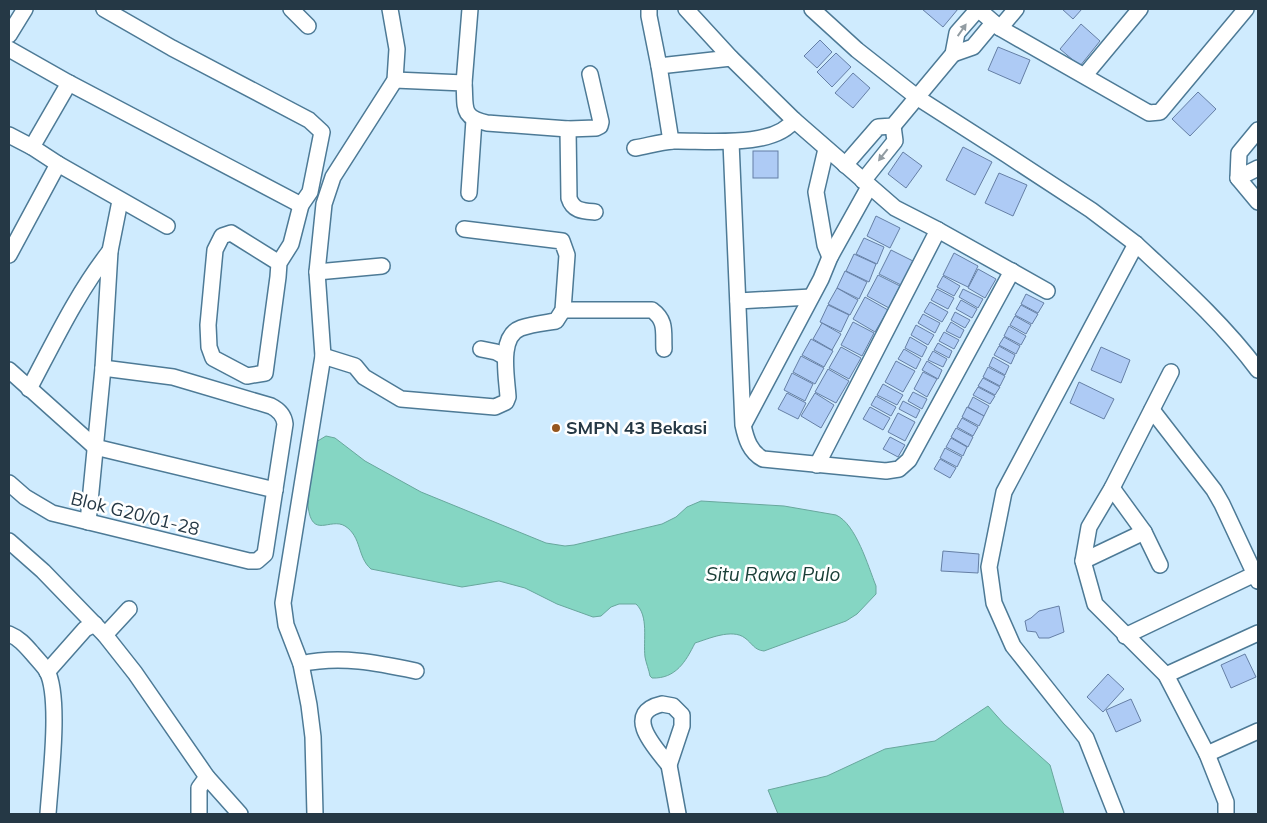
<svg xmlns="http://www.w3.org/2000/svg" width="1267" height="823" font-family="Mulish,sans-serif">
<rect width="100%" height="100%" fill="#cfebfe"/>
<g fill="#85d6c3" stroke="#68a79d">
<path d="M326,436L335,438L365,461L421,492L546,543L565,546L574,545L662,524L676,517L687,507L701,501L784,506L836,515C856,524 868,566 876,586V594L857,614L846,621L764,651C754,650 752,643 745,638C732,628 708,639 695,643C686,661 676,679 652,678L650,676C649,670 646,663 645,657C643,640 649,616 636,604H619L611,607L601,616L593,617L557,604L525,588L499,581L462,587L371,569C357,557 362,537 345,526C330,517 312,540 308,506L312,454L316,442Z"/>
<path d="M988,706L1004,724L1050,765L1064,814H778L768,790L827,776L885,749L935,741Z"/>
</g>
<g fill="#aecbf5" stroke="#657fa5">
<path d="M922,9H958L943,27Z"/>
<path d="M1062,9H1082L1073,19Z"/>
<path d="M1081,24L1100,41L1080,66L1060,49Z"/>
<path d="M820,40L832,52L817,68L804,56Z"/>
<path d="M998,47L1030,60L1020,84L988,70Z"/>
<path d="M836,53L851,67L832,87L817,72Z"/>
<path d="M853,73L870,88L853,108L835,93Z"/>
<path d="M1198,92L1216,109L1190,136L1172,119Z"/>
<path d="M963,147L992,162L975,195L946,180Z"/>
<rect x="753" y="151" width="25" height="27"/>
<path d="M903,152L922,166L906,188L888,174Z"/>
<path d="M999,173L1027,185L1013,216L985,203Z"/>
<path d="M876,216L900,228L890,248L867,236Z"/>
<path d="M864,238L884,247L877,264L856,254Z"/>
<path d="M891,250L913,261L901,285L879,274Z"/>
<path d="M954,253L978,266L968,287L943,275Z"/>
<path d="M854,254L876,264L869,282L846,271Z"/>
<path d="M978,269L996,279L985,298L968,288Z"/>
<path d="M845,271L867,282L859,299L837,288Z"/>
<path d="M878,275L900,286L889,308L867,296Z"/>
<path d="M943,276L960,286L954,296L937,287Z"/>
<path d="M837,288L858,300L850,315L828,304Z"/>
<path d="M937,289L954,298L948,309L931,300Z"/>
<path d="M963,289L983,299L978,308L959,297Z"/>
<path d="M1026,294L1044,303L1038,313L1021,304Z"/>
<path d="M865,297L888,310L875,332L853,319Z"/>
<path d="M961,300L977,309L972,318L956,309Z"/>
<path d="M930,302L948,312L942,322L924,312Z"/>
<path d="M828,305L849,315L841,332L820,322Z"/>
<path d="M1021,305L1038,314L1032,324L1015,315Z"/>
<path d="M955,312L970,320L965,328L951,320Z"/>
<path d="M923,314L940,323L935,333L918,323Z"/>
<path d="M1015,316L1031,325L1026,334L1010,325Z"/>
<path d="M853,322L874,333L862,356L841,345Z"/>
<path d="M951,322L964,330L960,338L946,331Z"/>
<path d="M822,323L841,334L832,350L813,339Z"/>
<path d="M916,325L934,335L928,345L911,335Z"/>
<path d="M1009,326L1026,336L1021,345L1004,336Z"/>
<path d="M944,332L959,340L954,349L939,341Z"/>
<path d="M910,337L927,347L922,357L905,348Z"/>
<path d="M1004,337L1020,346L1016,354L999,345Z"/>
<path d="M811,339L833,351L824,367L802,355Z"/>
<path d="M938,343L952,351L949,358L934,350Z"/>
<path d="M999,346L1015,355L1011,364L994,355Z"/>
<path d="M841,347L861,358L849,379L829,368Z"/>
<path d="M1101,347L1130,360L1121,383L1091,370Z"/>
<path d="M904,349L921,359L916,369L898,359Z"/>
<path d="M933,351L947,359L943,367L928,360Z"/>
<path d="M801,356L824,368L815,384L793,372Z"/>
<path d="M993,357L1009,366L1005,375L989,366Z"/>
<path d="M896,361L915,371L903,392L885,382Z"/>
<path d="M927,361L942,370L938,379L922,370Z"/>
<path d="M988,367L1005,376L1000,386L983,377Z"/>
<path d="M828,369L849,381L836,403L815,392Z"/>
<path d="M923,372L937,379L927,397L914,389Z"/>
<path d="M792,373L813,384L805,401L784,390Z"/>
<path d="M983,378L1000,387L995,395L978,386Z"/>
<path d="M1079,382L1114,399L1104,419L1070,403Z"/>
<path d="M883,384L903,395L897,405L877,395Z"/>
<path d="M978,387L995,396L990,404L973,395Z"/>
<path d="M913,392L927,399L922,409L908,401Z"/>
<path d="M787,393L806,403L798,419L778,409Z"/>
<path d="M815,393L834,405L821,428L801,416Z"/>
<path d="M876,396L896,407L891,416L871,405Z"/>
<path d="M973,397L989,406L984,416L968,407Z"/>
<path d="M903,401L920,410L916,418L899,409Z"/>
<path d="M870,407L890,418L883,430L863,419Z"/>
<path d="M967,407L984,416L979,426L962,417Z"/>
<path d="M898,413L915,422L905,441L888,432Z"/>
<path d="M962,418L978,427L973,436L957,427Z"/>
<path d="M956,428L973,437L968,447L951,437Z"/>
<path d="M890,437L905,445L898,457L883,449Z"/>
<path d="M951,438L967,447L963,456L946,447Z"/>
<path d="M945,448L962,457L957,467L940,458Z"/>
<path d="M940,459L956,468L950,478L934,469Z"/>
<path d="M943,551L979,554L978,573L941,571Z"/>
<path d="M1059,606L1064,632L1049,638H1039L1036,632L1027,631L1025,621L1031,618L1039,611Z"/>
<path d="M1245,654L1256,677L1231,688L1221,665Z"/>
<path d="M1108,674L1124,689L1103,712L1087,697Z"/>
<path d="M1131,699L1141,721L1116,732L1106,710Z"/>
</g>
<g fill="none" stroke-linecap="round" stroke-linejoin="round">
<defs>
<g id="street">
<path d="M104,9L172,48L309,120L322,132L310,192L301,205L291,244L279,263L278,277L265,373L247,376L213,358L209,347L208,325L215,250L222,236L231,233L279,263"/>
<path d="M291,9L308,26"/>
<path d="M649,9V16L659,66L671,141"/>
<path d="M686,9L731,58L794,120L895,208L938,230L1047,291"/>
<path d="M812,9L857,50L918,98L1007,155L1091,210L1136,244"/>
<path d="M978,9L1000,28L1149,113L1160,112L1246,9"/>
<path d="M1000,28L1016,9"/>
<path d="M9,35L25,9"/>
<path d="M9,49L69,83L301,205"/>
<path d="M953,54L973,47L993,23"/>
<path d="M659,66L731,58"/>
<path d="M1085,75L1140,9"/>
<path d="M395,80L464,83C466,107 460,117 487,123L568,129L596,128L600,126L601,122L590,74"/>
<path d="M464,83L470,9"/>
<path d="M568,129L569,198C573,211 583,211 595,212"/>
<path d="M1258,130L1239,153L1238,178L1258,202"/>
<path d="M9,135L32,147L58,164L167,226"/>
<path d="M731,142L743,425C746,439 750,452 763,459L886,471L899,469L909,460L1012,271"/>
<path d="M32,147L69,83"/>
<path d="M635,148C647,146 660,142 673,141C704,140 774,149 794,120"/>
<path d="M826,149L816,192L825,245L830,257"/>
<path d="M845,165L878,127L893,126L953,54L957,33L978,9"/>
<path d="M1238,178L1258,168"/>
<path d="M863,181L895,141L893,126"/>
<path d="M469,193L474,120"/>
<path d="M9,255L58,164"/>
<path d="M317,272L382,266"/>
<path d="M738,301L811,297"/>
<path d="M563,310H652C667,321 663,332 664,349"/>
<path d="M481,349L496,352L505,357"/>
<path d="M323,356L355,366L364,377L401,399L495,407L506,402L508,397C507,378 498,336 521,328C532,324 544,323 556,321L563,310L567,255L562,241L464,229"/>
<path d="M9,370L95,447L275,490"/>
<path d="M1171,372L1112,488L1089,527L1083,561L1095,604L1166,675L1207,754L1226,802V814"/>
<path d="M29,389C54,342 77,293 110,251"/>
<path d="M1152,410L1214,490L1222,504L1258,581"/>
<path d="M744,424L821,279L830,257L869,187"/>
<path d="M817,465L938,230"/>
<path d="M9,483L25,497L52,513L249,561H257L265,554L285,424C284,415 279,410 271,406L173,377L103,368"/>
<path d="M1112,488L1144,532L1160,565"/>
<path d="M88,522L103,368L110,251L120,201"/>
<path d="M9,541L43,571L105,635L135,673L207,777L240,814"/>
<path d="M1083,561L1144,532"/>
<path d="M9,634C19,638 25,645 32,653C37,659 43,665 47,671C61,698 50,782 48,814"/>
<path d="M105,635L129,609"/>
<path d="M1125,636L1255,574"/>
<path d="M301,664C340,655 378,663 416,671"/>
<path d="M47,672L85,629L95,624"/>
<path d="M1166,675L1258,633"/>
<path d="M662,704L673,706L682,715V726L669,765C655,748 622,713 662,704Z"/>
<path d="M1207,754L1258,731"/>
<path d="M669,765L678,814"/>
<path d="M199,814V788L207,777"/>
<path d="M315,814L313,737L309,705L301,664L286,625L283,603L323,356L317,272L324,204L333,177L395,80L397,49L390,9"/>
<path d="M1116,814L1086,738L1013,646L994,603L989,567L1004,492L1136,244C1179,284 1223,323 1258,370"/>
</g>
</defs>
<use href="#street" stroke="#4d7a96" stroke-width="18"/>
<use href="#street" stroke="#fff" stroke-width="15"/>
</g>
<defs><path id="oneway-solid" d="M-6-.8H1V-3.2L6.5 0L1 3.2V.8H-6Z" transform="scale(1.25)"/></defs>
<g fill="#929ca2">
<use href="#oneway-solid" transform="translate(962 30) rotate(-55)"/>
<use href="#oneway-solid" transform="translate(883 155) rotate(128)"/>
</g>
<circle fill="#95561e" stroke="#fff" stroke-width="2" cx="556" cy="428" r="5"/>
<g text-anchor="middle" stroke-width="5" stroke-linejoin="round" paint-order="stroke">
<g font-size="18" font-weight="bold" fill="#253845" stroke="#fff" text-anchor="start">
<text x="566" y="434">SMPN 43 Bekasi</text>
</g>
<g font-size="18" fill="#253845" stroke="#fff">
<text transform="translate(135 514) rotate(14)" y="6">Blok G20/01-28</text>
</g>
<g font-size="19" font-style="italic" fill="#1b4038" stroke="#fff">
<text x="773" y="581">Situ Rawa Pulo</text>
</g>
</g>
<rect width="1267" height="823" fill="none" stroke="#253845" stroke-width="20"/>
</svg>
